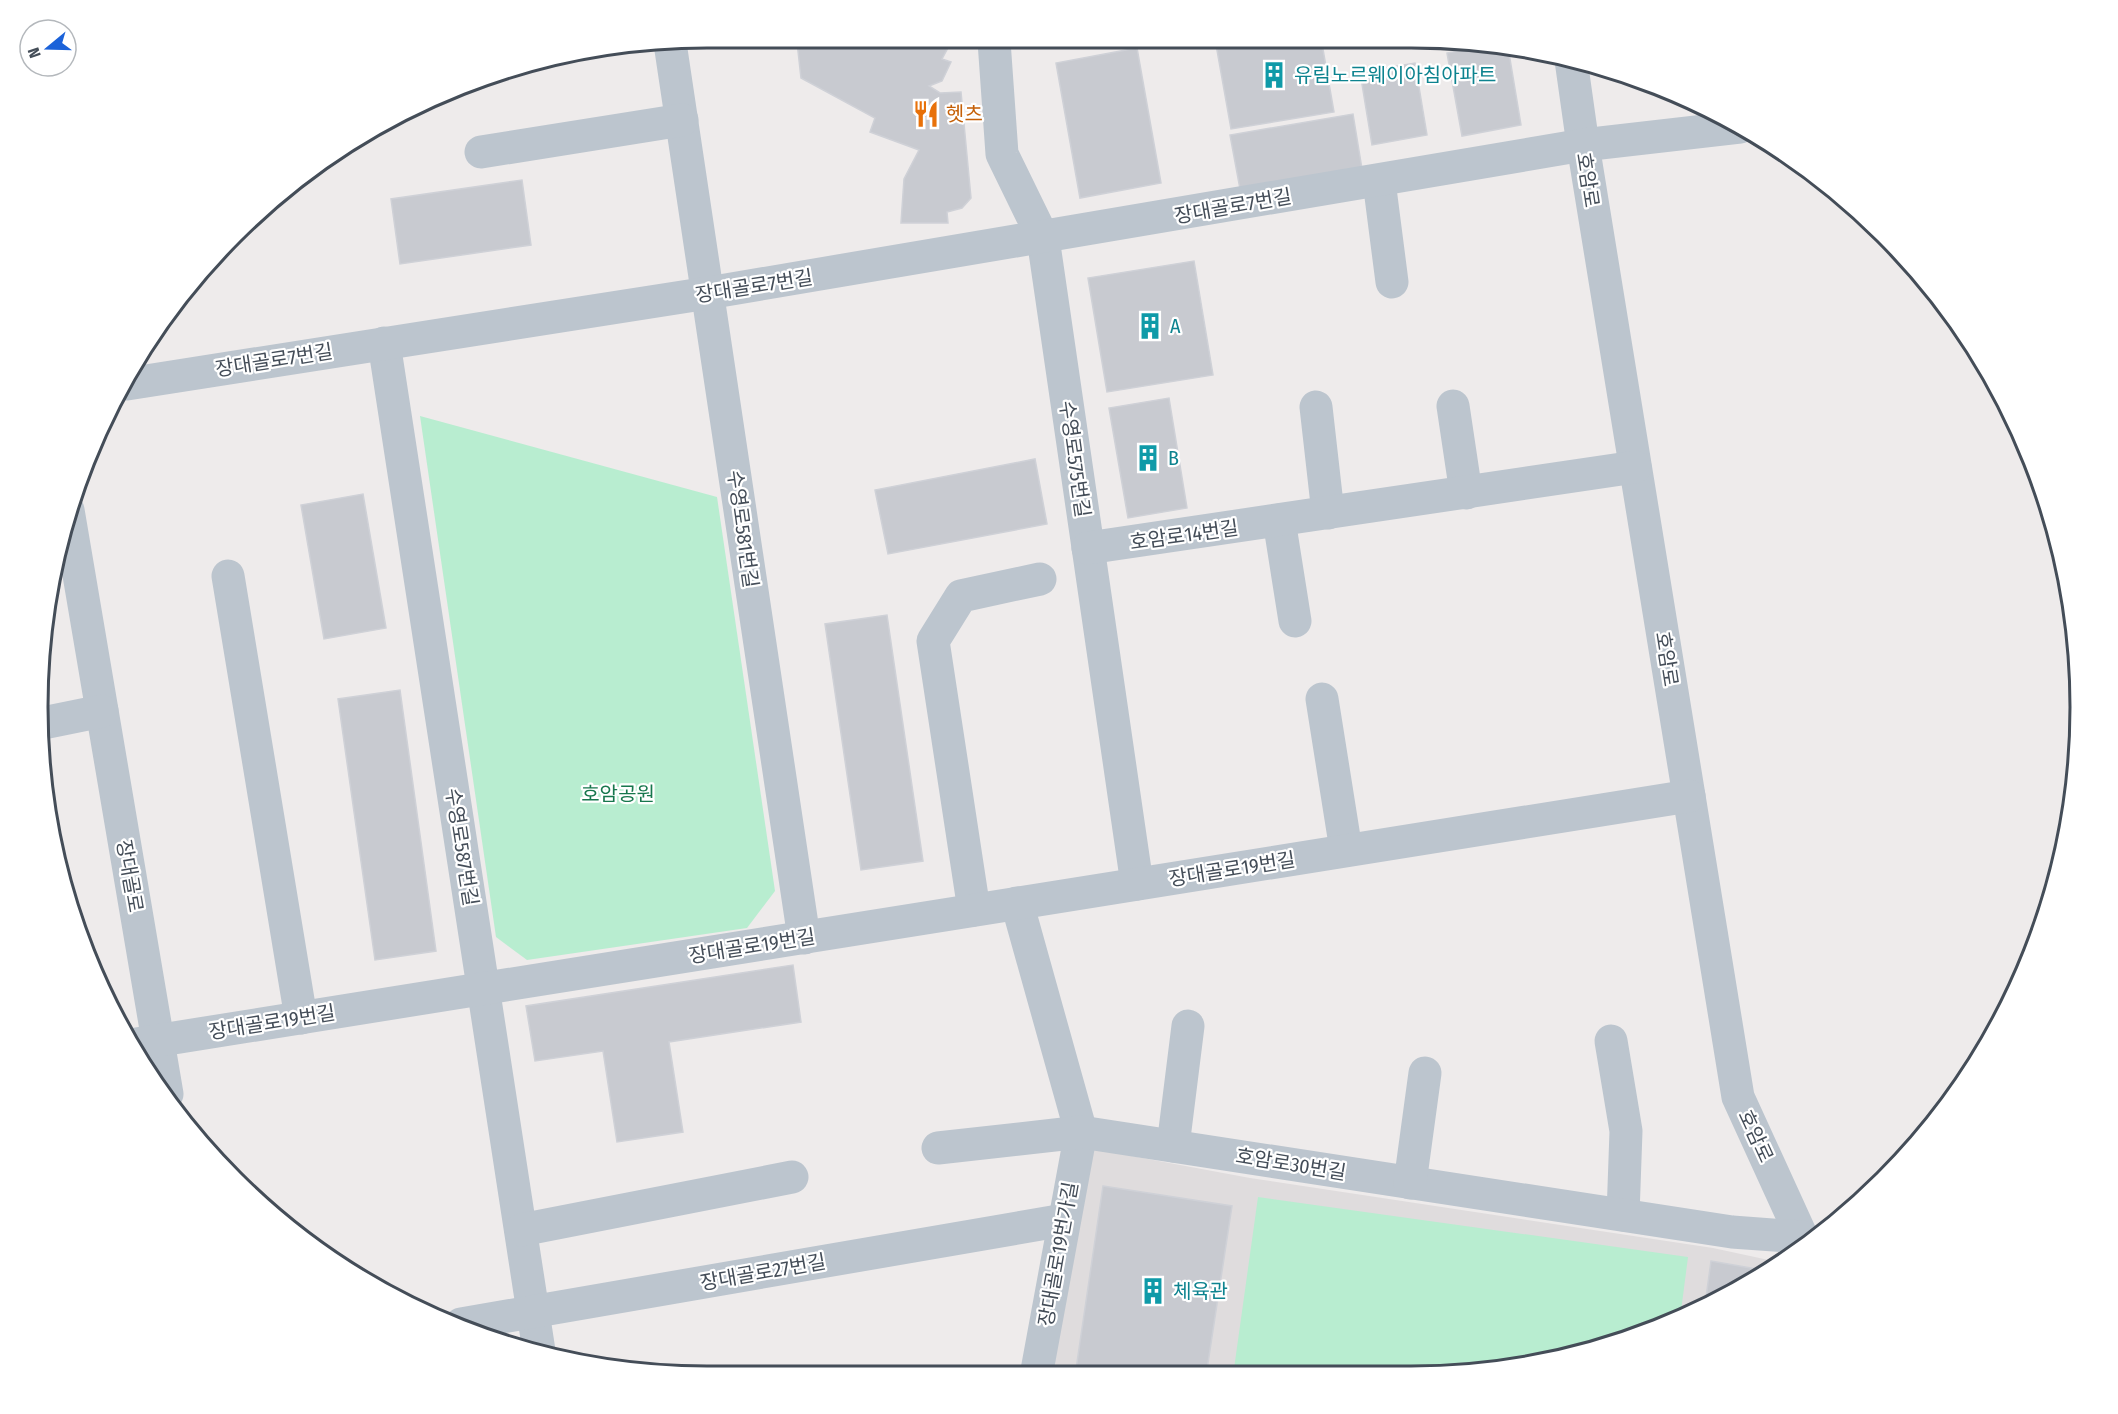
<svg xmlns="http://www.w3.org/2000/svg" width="2118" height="1414" font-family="'Fira Sans Condensed','Noto Sans KR',sans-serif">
<rect width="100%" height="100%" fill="#eeebeb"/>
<path fill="#dfdcdd" d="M1094,1149L1250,1178L1713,1248L1778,1262L1779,1266L1668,1325L1542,1364L1411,1376H1052Z"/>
<g fill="#b8edd0">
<path d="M420,416L717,497L775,891L747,928L527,960L496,937Z"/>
<path d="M1258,1197L1688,1257L1680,1319L1668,1325L1542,1364L1411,1376H1233Z"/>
</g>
<g fill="#c8cad0" stroke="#cfd1d7" stroke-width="1.5">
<path d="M1321,38L1334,112L1231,129L1215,39Z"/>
<path d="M943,41L950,44L942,59L951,62L942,81L929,86L940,93L961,92L971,198L962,208L947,212L948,223H901L904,179L919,150L870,132L875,118L801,78L797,42Z"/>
<path d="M1490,45L1508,47L1521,125L1462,136L1447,53Z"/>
<path d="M1137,48L1161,183L1080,198L1056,63Z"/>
<path d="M1415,63L1427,135L1372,145L1360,72Z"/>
<path d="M1353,114L1362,169L1240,189L1230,135Z"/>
<path d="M522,180L531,245L400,264L391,199Z"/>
<path d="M1194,261L1213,375L1107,392L1088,278Z"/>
<path d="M1169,398L1187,508L1128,518L1109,408Z"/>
<path d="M1035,459L1047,524L888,554L875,490Z"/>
<path d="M363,494L386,628L324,639L301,505Z"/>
<path d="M887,615L923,861L861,870L825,624Z"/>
<path d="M400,690L436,951L375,960L338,699Z"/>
<path d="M793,965L801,1022L669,1042L683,1132L617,1142L603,1051L535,1061L526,1006Z"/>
<path d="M1103,1186L1232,1206L1206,1376H1075Z"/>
<path d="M1711,1261L1768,1271H1769L1705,1305Z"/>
</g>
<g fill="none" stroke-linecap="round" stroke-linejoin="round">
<g stroke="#bcc5ce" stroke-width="33">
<path d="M994,41L1002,154L1043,238L1137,884"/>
<path d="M670,43L804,938"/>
<path d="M1571,60L1583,145L1738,1097L1802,1237L1804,1246"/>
<path d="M481,152L682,120"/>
<path d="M1379,181L1392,282"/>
<path d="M384,343L539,1351"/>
<path d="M127,384L708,293L1583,145L1740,127"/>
<path d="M1453,406L1466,493"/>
<path d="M1316,407L1328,513"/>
<path d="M68,510L167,1094"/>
<path d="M1279,520L1295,621"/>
<path d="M1088,548L1635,467"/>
<path d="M228,576L301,1018"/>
<path d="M1322,699L1346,850"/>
<path d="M43,723L102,711"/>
<path d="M1017,903L1081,1132L1036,1376"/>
<path d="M974,910L933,641L961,596L1040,579"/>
<path d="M1611,1041L1626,1131L1623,1215"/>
<path d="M130,1045L1689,796"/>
<path d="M1173,1146L1188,1026"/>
<path d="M938,1148L1081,1132L1732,1232L1802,1237"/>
<path d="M1410,1183L1425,1073"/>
<path d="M521,1230L792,1177"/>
<path d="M461,1324L1064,1220"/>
</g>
</g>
<defs>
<symbol id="building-bare" viewBox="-9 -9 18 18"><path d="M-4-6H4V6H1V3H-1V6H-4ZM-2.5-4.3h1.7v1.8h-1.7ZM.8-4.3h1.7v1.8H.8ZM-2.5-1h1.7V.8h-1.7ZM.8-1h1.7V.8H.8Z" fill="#0f9aa8" stroke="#fff" stroke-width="2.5" paint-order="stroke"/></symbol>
<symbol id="restaurant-bare" viewBox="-9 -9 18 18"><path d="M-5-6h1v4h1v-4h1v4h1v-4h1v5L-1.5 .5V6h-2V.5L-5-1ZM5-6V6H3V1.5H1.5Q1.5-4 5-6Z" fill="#e8710a" stroke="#fff" stroke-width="2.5" paint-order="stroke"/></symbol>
</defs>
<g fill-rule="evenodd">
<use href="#building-bare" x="1255" y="56" width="38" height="38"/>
<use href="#restaurant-bare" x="907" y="95" width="38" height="38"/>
<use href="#building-bare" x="1131" y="307" width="38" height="38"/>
<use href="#building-bare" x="1129" y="439" width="38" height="38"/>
<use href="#building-bare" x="1134" y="1272" width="38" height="38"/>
</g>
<g text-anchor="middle" stroke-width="4.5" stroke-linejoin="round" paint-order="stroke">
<g font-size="20" fill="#0d838f" stroke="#fff" text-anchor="start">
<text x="1294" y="82">유림노르웨이아침아파트</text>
<text x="1170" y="333">A</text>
<text x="1168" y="465">B</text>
<text x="1173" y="1298">체육관</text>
</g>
<g font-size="20" fill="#c56008" stroke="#fff" text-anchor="start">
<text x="946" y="121">헷츠</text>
</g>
<g font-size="20" fill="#444d58" stroke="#fff">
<text transform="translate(1588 180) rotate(81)" y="7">호암로</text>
<text transform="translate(1233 206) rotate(-10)" y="7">장대골로7번길</text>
<text transform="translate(754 286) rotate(-9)" y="7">장대골로7번길</text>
<text transform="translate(274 360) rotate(-9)" y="7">장대골로7번길</text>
<text transform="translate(1075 459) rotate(82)" y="7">수영로575번길</text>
<text transform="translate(743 529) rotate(82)" y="7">수영로581번길</text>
<text transform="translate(1184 535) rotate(-8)" y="7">호암로14번길</text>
<text transform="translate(1667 659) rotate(81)" y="7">호암로</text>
<text transform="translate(462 847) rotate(81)" y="7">수영로587번길</text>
<text transform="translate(1232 869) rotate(-9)" y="7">장대골로19번길</text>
<text transform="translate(130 876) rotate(80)" y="7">장대골로</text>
<text transform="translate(752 946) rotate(-9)" y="7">장대골로19번길</text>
<text transform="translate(272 1022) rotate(-9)" y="7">장대골로19번길</text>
<text transform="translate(1756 1136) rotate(65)" y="7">호암로</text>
<text transform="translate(1291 1164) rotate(9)" y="7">호암로30번길</text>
<text transform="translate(1058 1254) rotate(-80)" y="7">장대골로19번가길</text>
<text transform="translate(763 1272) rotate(-10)" y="7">장대골로27번길</text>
</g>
<g font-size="20" fill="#17774d" stroke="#fff">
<text x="618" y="801">호암공원</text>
</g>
</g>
<path d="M0 0H2118V1414H0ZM707 48H1411A659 659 0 0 1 2070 707V707A659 659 0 0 1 1411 1366H707A659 659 0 0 1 48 707V707A659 659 0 0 1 707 48Z" fill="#fff" fill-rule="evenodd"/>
<path fill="none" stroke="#444d58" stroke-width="3" d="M707 48H1411A659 659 0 0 1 2070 707V707A659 659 0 0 1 1411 1366H707A659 659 0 0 1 48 707V707A659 659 0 0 1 707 48Z"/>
<g transform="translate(48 48) rotate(251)"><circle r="28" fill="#ffffff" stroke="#b4b8bc" stroke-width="1.5"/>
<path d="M0-4.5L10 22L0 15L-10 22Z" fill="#1b62d9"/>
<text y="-9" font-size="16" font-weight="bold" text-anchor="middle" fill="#444d58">N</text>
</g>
</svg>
